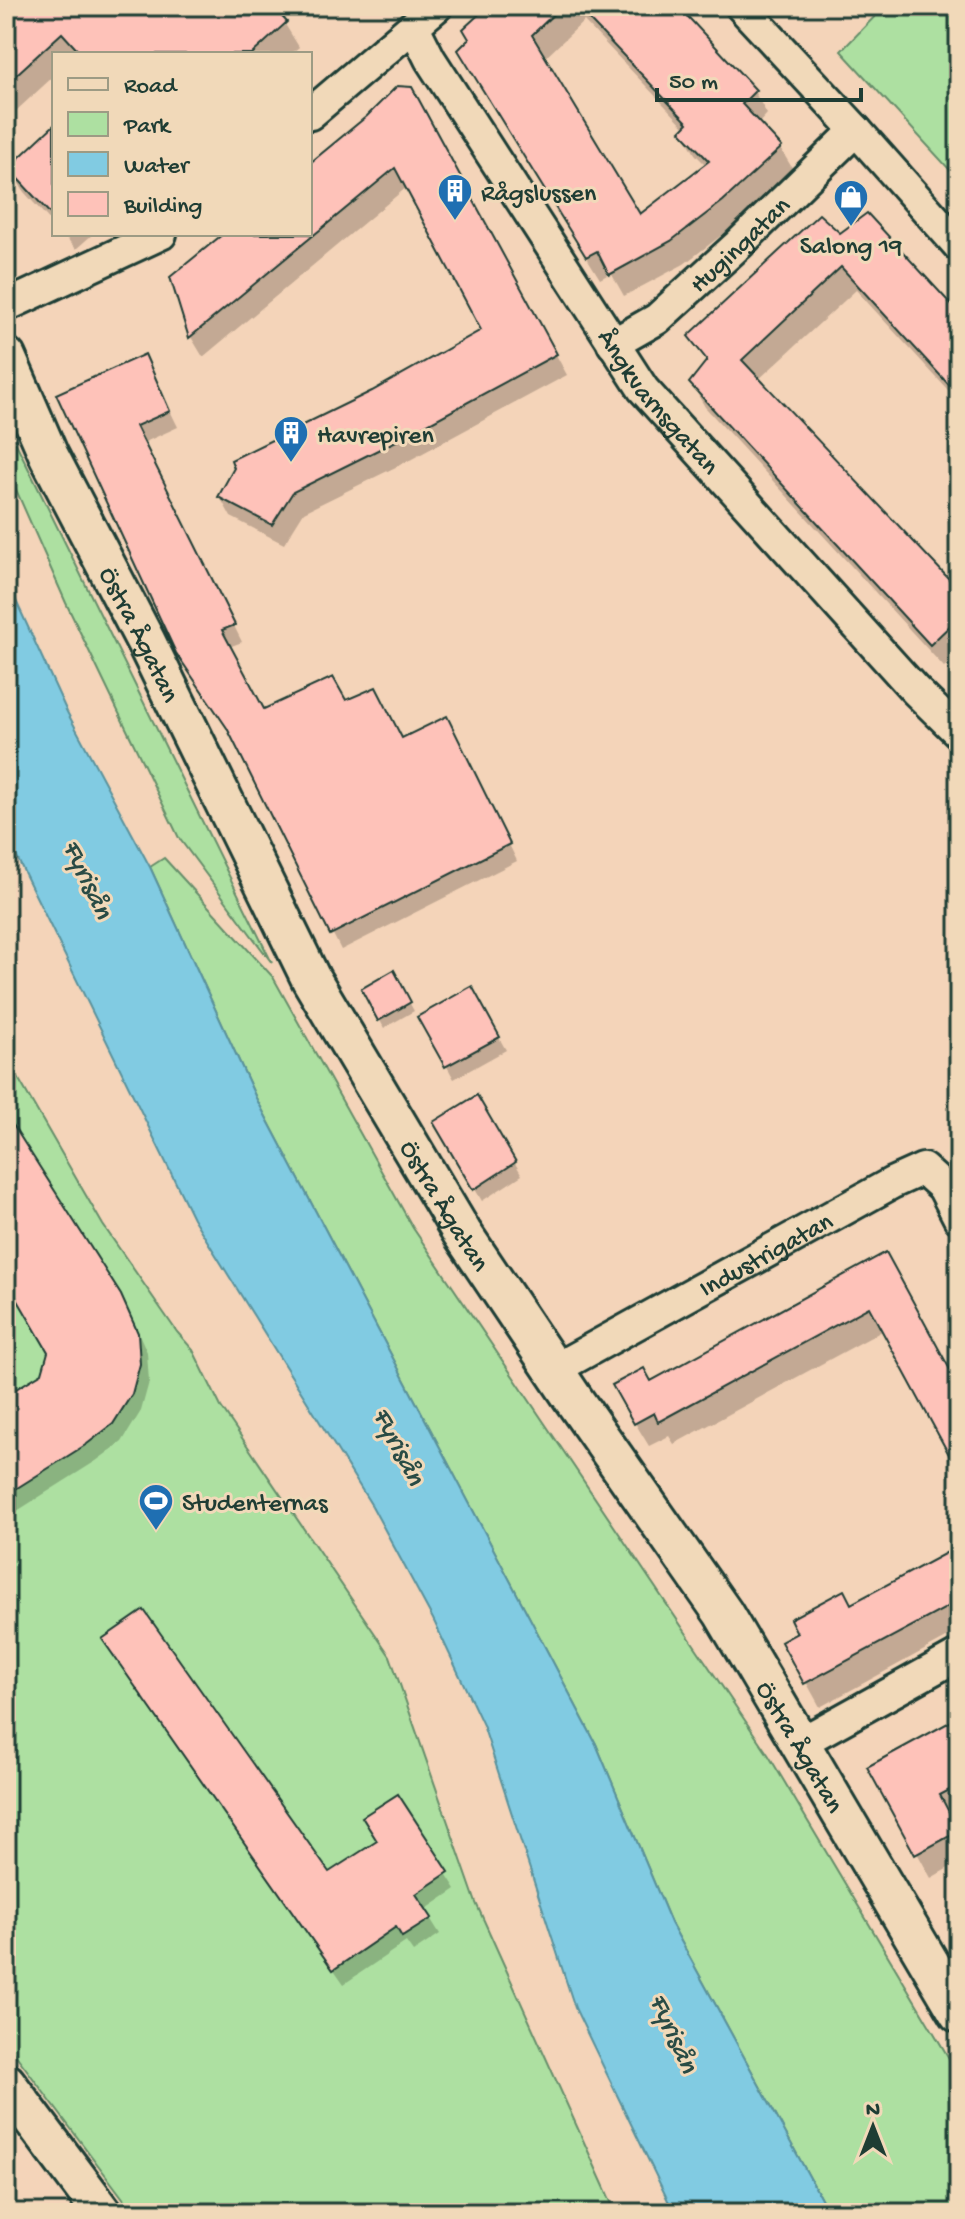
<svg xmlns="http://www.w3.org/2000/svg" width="965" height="2219" font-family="'Gochi Hand',sans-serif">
<rect width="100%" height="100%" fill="#f4d4b9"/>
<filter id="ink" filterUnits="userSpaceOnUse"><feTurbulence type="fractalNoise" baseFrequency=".0125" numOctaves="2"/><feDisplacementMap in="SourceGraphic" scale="16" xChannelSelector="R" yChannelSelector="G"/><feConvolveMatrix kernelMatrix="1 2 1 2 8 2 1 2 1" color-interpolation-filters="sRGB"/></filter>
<g filter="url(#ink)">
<g fill="#ade0a1" stroke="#668e6a" stroke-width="2">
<path d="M885,6H959V180L841,51Z"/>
<path d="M6,423L272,963L179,838L66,603L6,467Z"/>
<path d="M164,858L273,977L413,1228L769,1756L959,2075V2213H829L671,1923L596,1744L256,1098L150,867Z"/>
<path d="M6,1057L103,1225L177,1332L193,1350L221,1407L390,1656L476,1903L616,2213H134L6,2042Z"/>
</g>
<path fill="#81cbe2" stroke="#5a929c" stroke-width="2" d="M6,579L67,712L150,867L256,1098L596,1744L671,1923L829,2213H674L575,2008L483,1725L433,1619L372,1506L193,1218L6,835Z"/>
<g fill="#0003" fill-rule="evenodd">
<path d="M6,6H299L283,21L299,47L291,54H54V76L6,120Z"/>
<path d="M491,6H676L754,91L767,114L758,124L780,148L794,171L736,224L684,264L624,296L611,273L600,279L473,73L471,39ZM584,21L686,128L682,131L695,154L707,166L640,217L544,59Z"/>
<path d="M423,110L567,375L410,460L304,512L284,544L231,517L220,497L373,392L484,331L407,187L203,357L191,337L172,278L226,234H310V165Z"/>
<path d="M54,128V225L24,192L10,168Z"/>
<path d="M63,234H93L76,249Z"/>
<path d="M840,236L959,316V402L856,290L758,380L948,582L959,572V653L944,667L705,407L691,383L707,363L691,336Z"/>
<path d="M144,357L178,427L143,443L242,642L229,647L263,712L346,702L402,740L456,734L517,861L341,950L59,395Z"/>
<path d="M393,973L414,1011L384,1028L364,990Z"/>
<path d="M471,989L506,1050L454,1079L420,1018Z"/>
<path d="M476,1098L522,1175L482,1201L435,1122Z"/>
<path d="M6,1117L130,1314L147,1352L149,1382L141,1411L122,1442L96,1461L6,1518V1397L43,1374L50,1352L6,1277Z"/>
<path d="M886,1255L959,1388V1468L884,1330L674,1444L669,1436L649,1446L635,1423L650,1383Z"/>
<path d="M959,1549V1631L820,1707L784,1642Z"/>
<path d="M114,1655L329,1875L379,1842L397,1797L456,1889L425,1910L440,1934L413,1952L406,1942L344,1984Z"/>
<path d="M959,1720V1816L952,1820L959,1833V1862L931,1878L870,1768Z"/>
</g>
<g fill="#fec2b9" stroke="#1f3d34" stroke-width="2">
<path d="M6,6H272L287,22L252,54H81L62,33L6,84Z"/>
<path d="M488,6H562L532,35L640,214L709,161L680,131L688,123L576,6H678L756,90L742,104L782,147L723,201L671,241L609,275L597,251L586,257L458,50L469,39L463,29Z"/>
<path d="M397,86L412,87L557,354L398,440L293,492L272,525L218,497L234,468L231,460L372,391L481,330L395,168L189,338L170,277L223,234H310V163L367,116Z"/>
<path d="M54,125V218L8,168Z"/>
<path d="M867,213L959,313V396L841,267L742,360L949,579L959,569V617L930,645L689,383L707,360L688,336L819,214L840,233Z"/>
<path d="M145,354L170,411L136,426L235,625L222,630L264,709L333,677L346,700L376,687L402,738L447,716L510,844L330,935L227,728L176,653L56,394Z"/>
<path d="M394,970L411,1002L378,1021L361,989Z"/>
<path d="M472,986L500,1037L445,1067L417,1017Z"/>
<path d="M477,1095L516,1162L473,1190L433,1122Z"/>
<path d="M6,1114L121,1295L138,1333L140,1364L132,1394L113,1424L87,1444L6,1495V1395L42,1373L48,1352L6,1280Z"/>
<path d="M886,1252L959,1386V1473L869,1307L658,1422L654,1413L634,1424L612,1385L644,1368L651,1381Z"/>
<path d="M959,1546V1601L804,1684L781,1642L797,1633L790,1619L844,1590L851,1604Z"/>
<path d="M144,1610L329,1872L377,1841L362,1817L398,1794L449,1872L416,1894L432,1918L402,1937L396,1927L333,1970L102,1639Z"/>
<path d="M959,1717V1785L940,1795L959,1831L915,1855L867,1767Z"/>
</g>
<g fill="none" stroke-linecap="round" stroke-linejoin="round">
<defs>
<g id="minor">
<path d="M741,6L856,130L959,246"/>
<path id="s1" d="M414,27L430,59L643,389L915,690L959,733"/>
<path d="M310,114L437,6"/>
<path d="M6,306L161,234"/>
<path id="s2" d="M613,344L657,319L738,245L856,130"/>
<path id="s3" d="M555,1369L892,1183L923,1169L943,1187L959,1218"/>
<path d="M800,1743L959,1655"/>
</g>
<g id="tertiary">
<path id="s4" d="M6,357L49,456L146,642L311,979L462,1233L574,1400L723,1613L959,2013"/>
<path d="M6,2083L103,2213"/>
</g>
</defs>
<use href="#minor" stroke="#1f3d34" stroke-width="36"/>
<use href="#tertiary" stroke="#1f3d34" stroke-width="44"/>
<use href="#minor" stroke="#f1d9b9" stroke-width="30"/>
<use href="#tertiary" stroke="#f1d9b9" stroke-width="38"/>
</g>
</g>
<defs>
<symbol id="building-pin" viewBox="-11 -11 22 30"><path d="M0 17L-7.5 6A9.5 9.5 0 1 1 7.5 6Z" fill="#1f6fb2" stroke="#f1d9b9"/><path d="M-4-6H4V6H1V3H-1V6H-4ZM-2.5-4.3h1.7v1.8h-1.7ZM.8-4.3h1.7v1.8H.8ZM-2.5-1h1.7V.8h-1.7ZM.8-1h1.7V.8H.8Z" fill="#fff"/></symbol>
<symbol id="shop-pin" viewBox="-11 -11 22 30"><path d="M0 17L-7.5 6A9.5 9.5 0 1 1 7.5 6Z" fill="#1f6fb2" stroke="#f1d9b9"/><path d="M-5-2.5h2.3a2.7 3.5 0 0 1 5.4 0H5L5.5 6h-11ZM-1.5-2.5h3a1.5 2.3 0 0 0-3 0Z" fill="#fff"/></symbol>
<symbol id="stadium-pin" viewBox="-11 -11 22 30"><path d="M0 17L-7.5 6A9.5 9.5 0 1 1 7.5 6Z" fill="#1f6fb2" stroke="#f1d9b9"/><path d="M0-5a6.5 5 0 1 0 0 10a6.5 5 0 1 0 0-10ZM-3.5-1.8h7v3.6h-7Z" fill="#fff"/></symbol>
</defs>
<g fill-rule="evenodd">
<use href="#building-pin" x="435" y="171" width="40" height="54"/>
<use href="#shop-pin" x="831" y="177" width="40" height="54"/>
<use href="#building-pin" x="271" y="413" width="40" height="54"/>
<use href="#stadium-pin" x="136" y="1481" width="40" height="54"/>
</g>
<g text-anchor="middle" stroke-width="6" stroke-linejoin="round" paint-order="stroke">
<g font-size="26" fill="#1f3d34" stroke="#f1d9b9" text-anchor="start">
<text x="481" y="200">Rågslussen</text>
<text x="851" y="253" text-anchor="middle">Salong 19</text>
<text x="317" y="442">Havrepiren</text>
<text x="182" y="1510">Studenternas</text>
</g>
<g font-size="26" fill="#1f3d34" stroke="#f1d9b9">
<text dy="9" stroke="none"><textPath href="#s2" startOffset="162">Hugingatan</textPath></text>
<text dy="9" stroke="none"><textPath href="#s1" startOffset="448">Ångkvarnsgatan</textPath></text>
<text dy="9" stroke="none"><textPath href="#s4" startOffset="308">Östra Ågatan</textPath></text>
<text dy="9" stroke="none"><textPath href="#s4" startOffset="956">Östra Ågatan</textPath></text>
<text dy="9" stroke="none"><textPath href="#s3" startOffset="240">Industrigatan</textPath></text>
<text dy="9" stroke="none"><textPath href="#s4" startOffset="1604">Östra Ågatan</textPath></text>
</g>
<g font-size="28" font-style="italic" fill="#294b45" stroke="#f1d9b9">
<text transform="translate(90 878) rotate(65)" y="10">Fyrisån</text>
<text transform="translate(401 1445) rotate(63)" y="10">Fyrisån</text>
<text transform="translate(676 2032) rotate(66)" y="10">Fyrisån</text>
</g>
</g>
<rect width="965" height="2219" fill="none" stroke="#f1d9b9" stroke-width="32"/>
<rect x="16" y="16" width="933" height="2187" fill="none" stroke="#1f3d34" stroke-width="3" filter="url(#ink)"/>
<rect x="52" y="52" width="260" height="184" fill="#f1d9b9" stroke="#9d9b84" stroke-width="2"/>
<rect x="68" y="78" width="40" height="12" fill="#f1d9b9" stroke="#9d9b84" stroke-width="2"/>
<text x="124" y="92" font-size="24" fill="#1f3d34">Road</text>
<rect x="68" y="112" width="40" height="24" fill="#ade0a1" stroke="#9d9b84" stroke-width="2"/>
<text x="124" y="132" font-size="24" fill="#1f3d34">Park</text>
<rect x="68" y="152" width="40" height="24" fill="#81cbe2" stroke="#9d9b84" stroke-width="2"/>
<text x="124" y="172" font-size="24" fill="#1f3d34">Water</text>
<rect x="68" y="192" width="40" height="24" fill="#fec2b9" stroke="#9d9b84" stroke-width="2"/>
<text x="124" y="212" font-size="24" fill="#1f3d34">Building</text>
<g transform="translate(873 2127)" stroke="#f1d9b9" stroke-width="6" paint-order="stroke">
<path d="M0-6L14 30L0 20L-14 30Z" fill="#1f3d34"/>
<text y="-12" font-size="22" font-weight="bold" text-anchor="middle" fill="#1f3d34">N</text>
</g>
<path d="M657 88v12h204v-12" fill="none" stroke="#1f3d34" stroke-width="4"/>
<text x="669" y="88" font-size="24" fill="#1f3d34" stroke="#f1d9b9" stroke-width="6" paint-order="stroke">50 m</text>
</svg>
